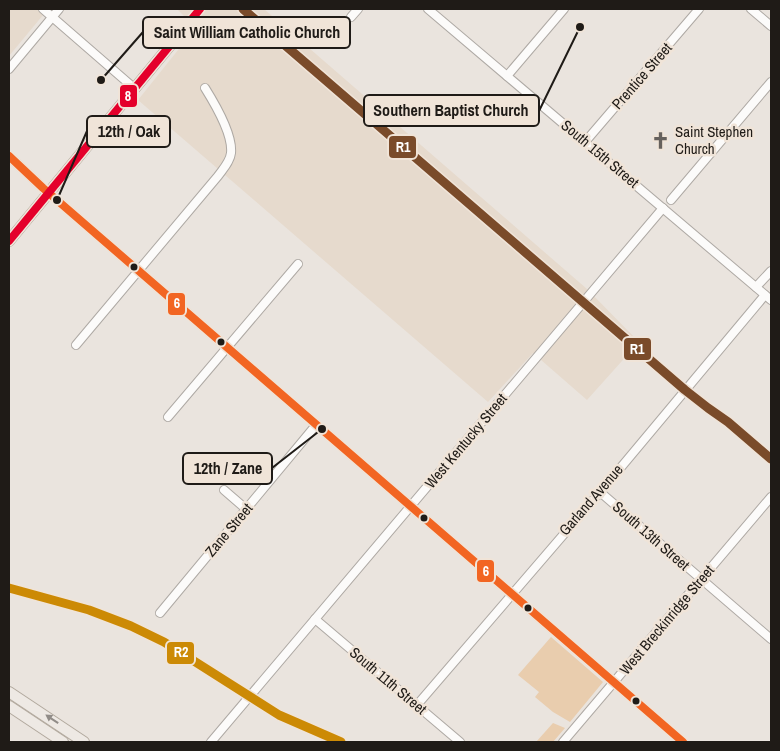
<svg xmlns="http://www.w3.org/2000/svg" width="780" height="751" font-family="'Archivo Narrow',sans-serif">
<rect width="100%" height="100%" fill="#eae4de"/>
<g fill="#e6dacd">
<path d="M9,9H48L9,56Z"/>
<path d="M177,9H264L587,289L639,342L587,400L533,353L488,402L138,100L190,35L184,16Z"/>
</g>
<g fill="#e9cdae">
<path d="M551,637L603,682L570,722L553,712L535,697L539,692L518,675Z"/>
<path d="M553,723L565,728L553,742H536Z"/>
</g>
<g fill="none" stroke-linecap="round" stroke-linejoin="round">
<path stroke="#c1bcb6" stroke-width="10" stroke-dasharray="10 5" stroke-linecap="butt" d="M186,26L200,9"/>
<defs>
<g id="minor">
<path d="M43,9L134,88"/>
<path d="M428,9L771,300"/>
<path d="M751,9L771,26"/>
<path d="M351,17L358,9"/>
<path d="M9,69L59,9"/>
<path d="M507,76L564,9"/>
<path d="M585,142L699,9"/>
<path d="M9,156L43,188L683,742"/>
<path d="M671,200L771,82"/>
<path d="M756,287L771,271"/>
<path d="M76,345L218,176C223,169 230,162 231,153C233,134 215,104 205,88"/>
<path d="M168,417L298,264"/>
<path d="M224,490L246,509"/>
<path d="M600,492L771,639"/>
<path d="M160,613L316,425"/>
<path d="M315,619L460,742"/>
<path d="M417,705L607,484L765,295"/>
<path d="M211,742L663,208"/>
<path d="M563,742L771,497"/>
</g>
<g id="major">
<path d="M9,241L186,26"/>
<path d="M9,692L84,742"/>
<path d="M9,706L63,742"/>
</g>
</defs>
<use href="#minor" stroke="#aea9a4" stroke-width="10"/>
<use href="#major" stroke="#b2a99e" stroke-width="12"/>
<use href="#minor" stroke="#fcfbfa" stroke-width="8"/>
<use href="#major" stroke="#eee9e4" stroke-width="10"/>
<defs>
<path id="bus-1" d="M9,156L43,188L683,742"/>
<path id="bus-2" d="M9,241L200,9"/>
</defs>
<use href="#bus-1" stroke="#f0e4d8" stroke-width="11"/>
<use href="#bus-2" stroke="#f0e4d8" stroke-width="11"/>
<use href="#bus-1" stroke="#f26522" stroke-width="8"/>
<use href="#bus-2" stroke="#e4002b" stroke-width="8"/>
<defs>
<path id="rail-1" d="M243,9L685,390L708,408L728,422L771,459"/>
<path id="rail-2" d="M9,588L89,610L131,626L164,642L279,715L341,742"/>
</defs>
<use href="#rail-1" stroke="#f0e4d8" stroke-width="12"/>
<use href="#rail-2" stroke="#f0e4d8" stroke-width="12"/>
<use href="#rail-1" stroke="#7a4b2a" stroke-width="9"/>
<use href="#rail-2" stroke="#cc8a05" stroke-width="9"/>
</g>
<defs><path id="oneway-solid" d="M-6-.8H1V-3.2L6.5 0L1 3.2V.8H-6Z" transform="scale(1.25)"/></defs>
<use fill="#918c88" href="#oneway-solid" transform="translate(52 719) rotate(-146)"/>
<defs>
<symbol id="church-bare" viewBox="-9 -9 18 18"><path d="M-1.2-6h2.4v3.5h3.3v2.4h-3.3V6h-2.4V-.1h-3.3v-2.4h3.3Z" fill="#66615d" stroke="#f0e4d8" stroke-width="2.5" paint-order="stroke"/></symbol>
</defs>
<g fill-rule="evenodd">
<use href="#church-bare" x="648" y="128" width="25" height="25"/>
</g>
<g fill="#1f1b17" stroke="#f0e4d8" stroke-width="2">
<circle cx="134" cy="267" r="4.5"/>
<circle cx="221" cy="342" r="4.5"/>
<circle cx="424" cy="518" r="4.5"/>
<circle cx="528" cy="608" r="4.5"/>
<circle cx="636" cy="701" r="4.5"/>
</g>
<g text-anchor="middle" stroke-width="5" stroke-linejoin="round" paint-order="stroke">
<g font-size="15" fill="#1f1b17" stroke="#f0e4d8">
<text transform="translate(642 76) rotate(-49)" y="5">Prentice Street</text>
<text transform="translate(600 154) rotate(40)" y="5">South 15th Street</text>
<text transform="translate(466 441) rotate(-50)" y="5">West Kentucky Street</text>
<text transform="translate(591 500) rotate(-49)" y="5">Garland Avenue</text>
<text transform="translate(229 530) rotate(-50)" y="5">Zane Street</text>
<text transform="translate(651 536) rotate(41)" y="5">South 13th Street</text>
<text transform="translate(667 620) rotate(-50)" y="5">West Breckinridge Street</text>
<text transform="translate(388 681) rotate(40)" y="5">South 11th Street</text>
</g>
<g font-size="15" fill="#1f1b17" stroke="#f0e4d8" text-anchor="start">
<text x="675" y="137">Saint Stephen<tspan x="675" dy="17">Church</tspan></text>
</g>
</g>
<path fill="none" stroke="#1f1b17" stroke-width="2" d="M101 80L143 32M580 27L539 111M57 200L87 131M322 429L272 468"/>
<g fill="#1f1b17" stroke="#f0e4d8" stroke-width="2">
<circle cx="101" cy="80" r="5"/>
<circle cx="580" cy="27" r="5"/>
<circle cx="57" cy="200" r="5"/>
<circle cx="322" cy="429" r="5"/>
</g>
<g fill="#f0e4d8" stroke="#1f1b17" stroke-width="2">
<rect x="143" y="17" width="207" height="31" rx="5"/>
<rect x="364" y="95" width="175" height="31" rx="5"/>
<rect x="87" y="116" width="83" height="31" rx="5"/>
<rect x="183" y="453" width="89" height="31" rx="5"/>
</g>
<g font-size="16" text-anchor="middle" font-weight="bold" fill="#1f1b17">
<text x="247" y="38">Saint William Catholic Church</text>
<text x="451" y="116">Southern Baptist Church</text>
<text x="129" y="137">12th / Oak</text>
<text x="228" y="474">12th / Zane</text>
</g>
<g stroke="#f0e4d8" stroke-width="2">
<rect x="119" y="84" width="19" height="24" rx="5" fill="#e4002b"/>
<rect x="388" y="135" width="29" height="24" rx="5" fill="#7a4b2a"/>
<rect x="167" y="292" width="19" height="24" rx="5" fill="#f26522"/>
<rect x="623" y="337" width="29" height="24" rx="5" fill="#7a4b2a"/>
<rect x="476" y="559" width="19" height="24" rx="5" fill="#f26522"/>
<rect x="166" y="641" width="29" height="24" rx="5" fill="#cc8a05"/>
</g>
<g font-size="14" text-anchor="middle" font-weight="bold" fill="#fff">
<text x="128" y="101">8</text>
<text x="403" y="152">R1</text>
<text x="177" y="308">6</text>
<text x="637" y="354">R1</text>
<text x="486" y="576">6</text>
<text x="181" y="657">R2</text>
</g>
<rect width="780" height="751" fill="none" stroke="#1f1b17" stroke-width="20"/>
</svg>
